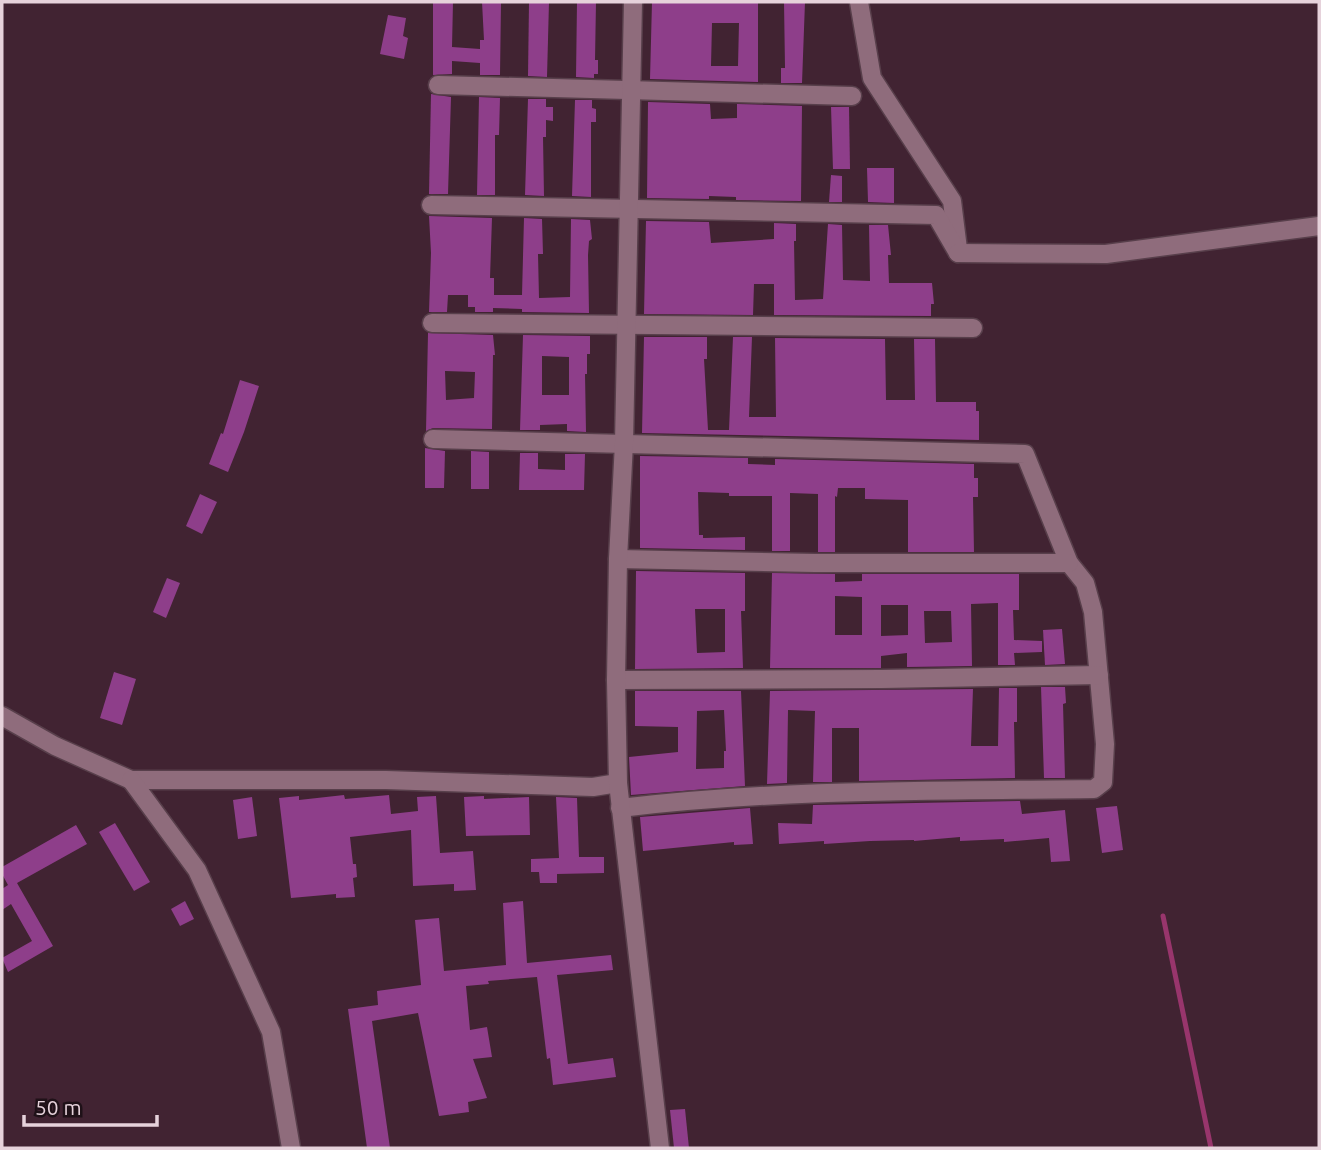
<svg xmlns="http://www.w3.org/2000/svg" width="1321" height="1150" font-family="Ubuntu,sans-serif">
<rect width="100%" height="100%" fill="#412332"/>
<g fill="none" stroke-linecap="round" stroke-linejoin="round">
<path stroke="#98356c" stroke-width="5" d="M1163,916L1211,1148"/>
</g>
<g fill="#8e3e8a" fill-rule="evenodd">
<path d="M433,2H453L452,47L480,49V40H484L482,2H501L500,75H480V63L452,61V74L433,75Z"/>
<path d="M529,2H549L547,77L528,76Z"/>
<path d="M577,2H596L595,60H598V74H594V78L576,77Z"/>
<path d="M652,2H758V82L650,79ZM712,23H739L738,66H711Z"/>
<path d="M784,2H805L802,83H781V68H785Z"/>
<path d="M388,15L406,18L403,36L408,38L404,59L380,54Z"/>
<path d="M431,94L451,97L448,194H429Z"/>
<path d="M479,97L500,98L499,135H495V195H477Z"/>
<path d="M528,99H546V107H553V121L546,120V137H543L544,196L525,195Z"/>
<path d="M575,100H592V108L596,109V122H591V197L572,196Z"/>
<path d="M648,102L710,104L711,119L737,118V104L802,106L801,201L736,200V197L709,196V199L647,198Z"/>
<path d="M831,107H849L850,169H833Z"/>
<path d="M867,168H894V203L868,202Z"/>
<path d="M831,175L842,176V202H829Z"/>
<path d="M429,216L492,218L490,278H494V295H522L524,218L542,219L543,254H538L539,298L570,297L571,219L590,220L592,239L589,241L588,255L589,313L522,312V309L493,308V312H475V307H468V295H448L447,312H429L431,253Z"/>
<path d="M646,221L709,222L711,243L774,239V223L796,224V241H794L795,300L823,299L828,224L842,225L843,280L870,281L869,225H888L891,255H888L889,283H932L934,304H931V316L774,315V284H754L753,315L644,314Z"/>
<path d="M428,333L493,335L495,355H493L492,429L433,428L426,431ZM445,371L475,372L474,398L446,400Z"/>
<path d="M523,335L590,336V354H587V374H585L586,432L567,431V424L540,425V430H520ZM542,356L569,357V395H542Z"/>
<path d="M644,337H707V359H704L708,430H729L733,337H752L749,417H776L775,338L885,339L886,400H915L914,339H935L936,402H976V411H979V440L642,433Z"/>
<path d="M240,380L259,386L244,432L228,472L209,464L221,433L223,434Z"/>
<path d="M425,448L445,451L444,488H425Z"/>
<path d="M471,451L489,452V489H471Z"/>
<path d="M520,453H538V469L565,470V454H585L584,490H519Z"/>
<path d="M640,456L748,458V464L775,465V459L974,464V478H978V497H973L974,552H908V500L865,499V488H838L837,497L835,496V552H818V494L790,493V551H772V496H729V493L698,492L699,535H703V538L745,537V550L640,548Z"/>
<path d="M200,494L217,502L202,534L186,526Z"/>
<path d="M636,571L745,573V611H741L743,668L635,669ZM695,609H725V652L697,653Z"/>
<path d="M772,573L835,574V582L862,581V574H1019V610H1013L1014,640L1042,641V652L1014,653L1015,665H998V603L971,604L972,666L907,667V653L881,656V668H770ZM835,596L862,597V635H835ZM881,605H908V635L881,636ZM924,611H951L952,642L925,643Z"/>
<path d="M167,578L180,583L166,618L153,612Z"/>
<path d="M1062,629L1065,664L1045,665L1043,630Z"/>
<path d="M114,672L136,679L122,725L100,718Z"/>
<path d="M1041,687H1065L1066,703L1063,704L1065,778H1044Z"/>
<path d="M999,688H1017V722H1014L1015,778L859,781V728H832V782H813L815,711L788,710L787,783L767,784L770,691L973,689L971,746H998Z"/>
<path d="M635,691H741L745,786L631,795L629,757L678,752V727L635,726ZM724,710L726,751H724V768L696,769L697,711Z"/>
<path d="M344,795L345,799L389,795L391,814L418,811L417,797L436,796L440,853L473,851L476,890L454,891V884L413,886L411,830L350,837L353,864H356L357,877L353,878L355,897L336,898V894L291,898L279,798L299,796V800Z"/>
<path d="M484,796V799L529,797L530,835L466,836L464,797Z"/>
<path d="M252,797L257,836L238,839L233,800Z"/>
<path d="M556,797L577,798L579,857H604V873L557,874V883H540L539,872H531V859L559,858Z"/>
<path d="M1020,801L1022,814L1065,810L1070,861L1051,862L1049,838L1004,842V839L960,841V837L914,841V840L870,841L824,844V841L779,844L778,823L812,824L813,805Z"/>
<path d="M1117,806L1123,850L1102,853L1096,808Z"/>
<path d="M750,808L753,844L734,845V842L643,851L640,817Z"/>
<path d="M115,823L150,882L134,891L99,832Z"/>
<path d="M76,825L87,844L17,883L53,946L8,972L2,958L32,941L11,904L2,910V889L8,885L2,874V867Z"/>
<path d="M185,901L194,919L180,926L171,909Z"/>
<path d="M523,901L527,963L611,955L613,970L557,975L568,1064L613,1058L616,1077L553,1085L550,1058L547,1059L537,977L488,981L489,984L466,986L470,1030L487,1027L492,1057L473,1059L487,1098L468,1102L469,1112L439,1116L418,1013L372,1021L390,1148H367L348,1009L378,1005L377,991L421,985L415,920L439,918L444,971L506,965L503,903Z"/>
<path d="M685,1109L689,1148H674L670,1110Z"/>
</g>
<g fill="none" stroke-linecap="round" stroke-linejoin="round">
<defs>
<g id="minor">
<path d="M859,2L872,78L952,201L958,249"/>
<path d="M438,85L852,96"/>
<path d="M431,205L936,215L958,253"/>
<path d="M958,253L1106,254L1319,226"/>
<path d="M432,323L973,328"/>
<path d="M433,439L1025,454L1069,563L1085,583L1093,612L1105,744L1103,782L1094,789C937,791 777,789 620,808"/>
<path d="M618,559L815,563H1069"/>
<path d="M616,680L882,679L1099,675"/>
<path d="M2,716L55,746L131,780H386L593,787L618,783"/>
<path d="M131,780L197,870L271,1032L291,1148"/>
</g>
<path id="tertiary" d="M633,2L624,443L618,559L616,680L618,783L660,1148"/>
</defs>
<use href="#minor" stroke="#583f4b" stroke-width="21"/>
<use href="#tertiary" stroke="#583f4b" stroke-width="21"/>
<use href="#minor" stroke="#8f6c7c" stroke-width="18"/>
<use href="#tertiary" stroke="#8f6c7c" stroke-width="18"/>
</g>
<rect width="1321" height="1150" fill="none" stroke="#e6d2db" stroke-width="7"/>
<path d="M24 1115v10h133v-10" fill="none" stroke="#e6d2db" stroke-width="3.5"/>
<text x="35" y="1115" font-size="21" fill="#e6d2db" stroke="#1f1118" stroke-width="5" paint-order="stroke">50 m</text>
</svg>
